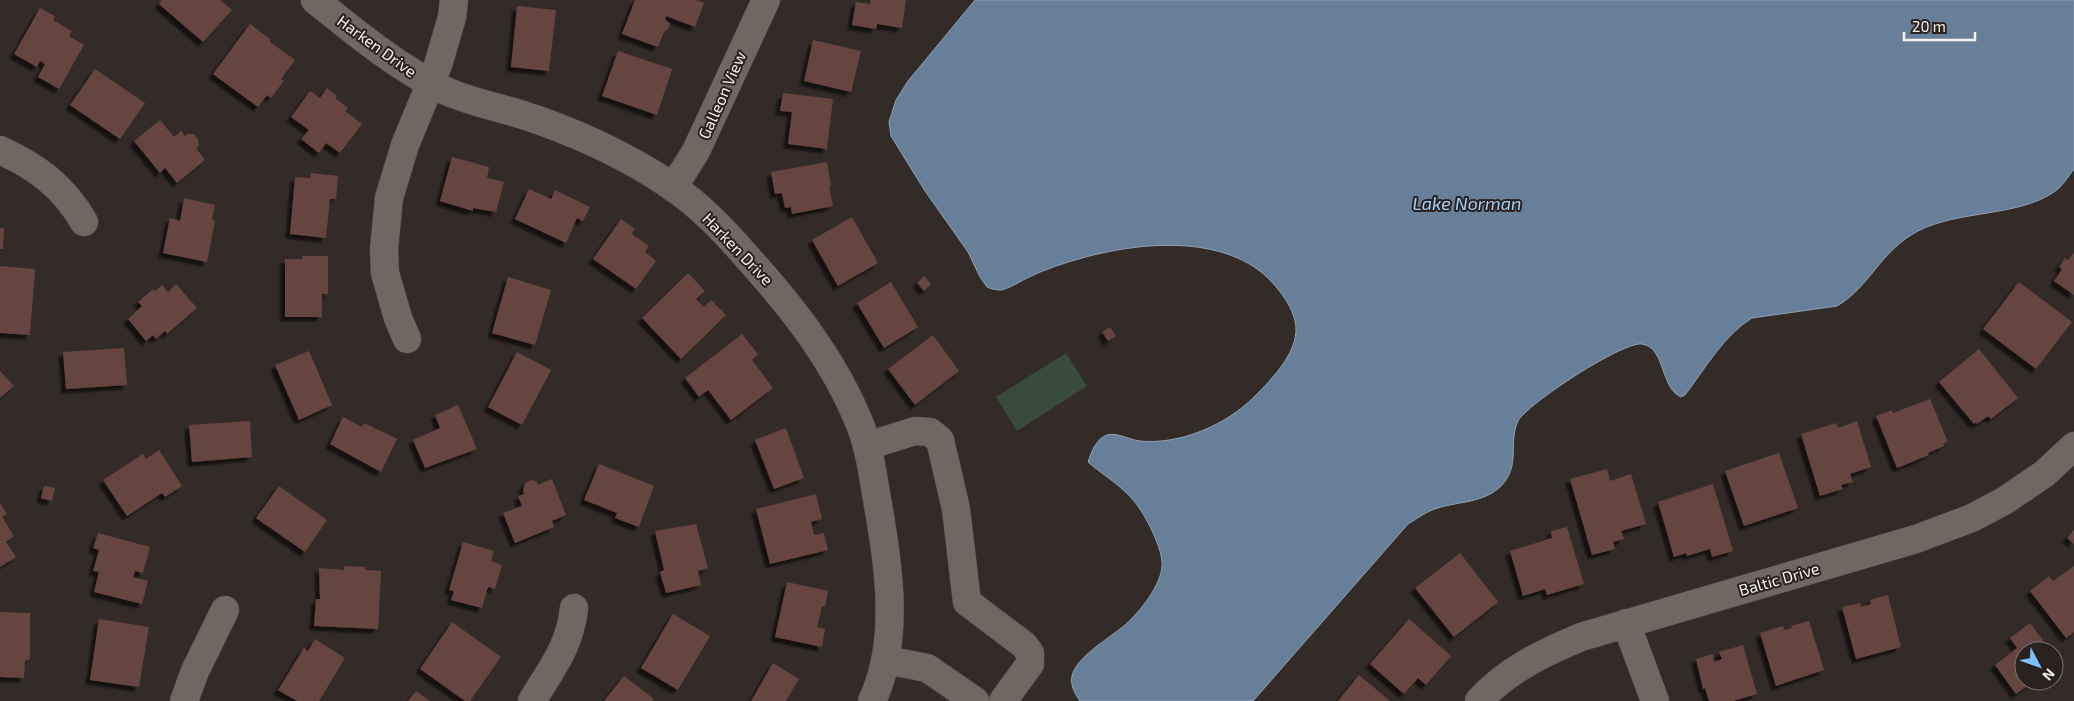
<svg xmlns="http://www.w3.org/2000/svg" width="2074" height="701" font-family="'Exo 2',sans-serif">
<defs>
<filter id="shadow"><feDropShadow dx="-4.5" dy="4.5" stdDeviation="1" flood-color="#0009"/></filter>
</defs>
<rect width="100%" height="100%" fill="#332b27"/>
<path fill="#394b3b" d="M1066,353L1087,386L1017,431L996,397Z"/>
<path fill="#677f98" stroke="#92a1b2" d="M975,0H2074V169C2068,177 2062,187 2054,192C2017,217 1959,210 1918,231C1880,251 1870,287 1837,306L1752,318C1723,336 1705,369 1685,395L1681,397C1660,388 1666,348 1642,344C1623,341 1527,404 1518,421C1508,442 1521,466 1501,486C1484,503 1460,501 1438,508C1427,511 1418,518 1408,524L1253,701H1080C1075,694 1070,685 1072,676C1076,658 1106,640 1120,629C1136,617 1160,588 1162,567C1164,550 1145,514 1134,501C1122,486 1103,475 1088,462C1091,452 1097,438 1107,435C1117,432 1130,440 1140,441C1180,445 1226,425 1254,397C1272,379 1302,349 1295,321C1292,308 1285,298 1277,288C1234,233 1143,241 1082,258C1064,263 1046,269 1029,277C1021,281 1010,288 1001,290C996,290 991,289 987,287L980,277L968,252L925,191L899,149L891,136L889,122L896,100L908,81Z"/>
<g fill="#664540" filter="url(#shadow)">
<path d="M162,0H220L232,10L203,42L159,4Z"/>
<path d="M635,0H696L704,3L695,27L666,16L665,19L670,24L668,29L664,32L658,47L622,34Z"/>
<path d="M870,0H906L902,28L877,24L876,29L852,25L856,2L870,4Z"/>
<path d="M517,6L556,10L549,71L511,67Z"/>
<path d="M40,8L55,16L53,20L72,31L69,36L84,45L59,89L38,77L45,64L40,61L37,67L14,54Z"/>
<path d="M250,24L270,39V42L295,60L281,79L284,81L271,98L267,95L258,107L213,74Z"/>
<path d="M813,40L861,51L851,92L804,81Z"/>
<path d="M618,51L672,69L657,115L602,96Z"/>
<path d="M95,69L145,103L120,139L70,105Z"/>
<path d="M327,88L337,96L335,98L348,108L345,111L362,124L340,153L326,143L319,153L301,139L309,130L291,117L310,91L320,98Z"/>
<path d="M783,93L833,99L827,149L788,144L792,112L780,111Z"/>
<path d="M160,120L174,137L181,131L185,136L188,134H194L198,139L199,146L196,148L205,160L177,183L165,168L160,173L134,141Z"/>
<path d="M452,157L489,167L487,178L504,182L496,212L473,208V211L440,201Z"/>
<path d="M827,162L831,186H829L833,206L792,214L791,207L785,208L782,193L775,194L771,172Z"/>
<path d="M311,173L338,176L336,199H330L326,238L290,234L295,177L310,178Z"/>
<path d="M529,189L551,199L555,190L590,207L583,221L577,218L566,243L515,219Z"/>
<path d="M184,198L215,205L212,220L215,221L207,262L163,253L170,218L180,221Z"/>
<path d="M852,217L878,263L838,286L812,240Z"/>
<path d="M621,219L635,229L632,234L649,246L645,252L656,261L636,289L593,259Z"/>
<path d="M0,228H4L3,249H0Z"/>
<path d="M2074,253V295L2054,281L2062,269L2059,267L2065,258L2068,260Z"/>
<path d="M302,256H328V294H322V317H285V259H302Z"/>
<path d="M0,266L35,269L30,335L0,333Z"/>
<path d="M688,273L705,291L696,299L704,307L711,300L726,315L681,359L642,318Z"/>
<path d="M924,276L931,284L924,291L917,283Z"/>
<path d="M508,277L551,290L535,345L492,333Z"/>
<path d="M891,282L918,327L884,348L857,303Z"/>
<path d="M2019,282L2072,322L2036,369L1983,329Z"/>
<path d="M176,284L197,308L167,334L165,331L156,339L153,335L146,341L128,319L142,306L138,302L153,289L155,291L162,285L168,292Z"/>
<path d="M1110,327L1116,336L1108,341L1102,332Z"/>
<path d="M742,334L758,354L752,360L773,388L731,420L708,390L699,397L685,378Z"/>
<path d="M933,335L959,371L915,405L888,369Z"/>
<path d="M124,348L127,385L66,389L63,352Z"/>
<path d="M1979,349L2018,398L1991,419L1988,416L1977,424L1976,422L1974,424L1939,382Z"/>
<path d="M309,351L332,405L299,420L275,365Z"/>
<path d="M517,352L551,370L522,425L488,407Z"/>
<path d="M0,371L14,386L0,398Z"/>
<path d="M1930,399L1948,442L1943,443L1944,446L1928,453L1929,455L1897,468L1876,416L1892,410L1893,413Z"/>
<path d="M458,405L477,449L425,468L413,440L440,428L435,415Z"/>
<path d="M343,417L362,427L364,423L397,439L381,472L330,444Z"/>
<path d="M250,421L252,457L192,462L189,425Z"/>
<path d="M1857,421L1871,467L1850,474L1853,482L1841,485L1843,489L1820,496L1801,434L1836,423L1838,428Z"/>
<path d="M786,428L804,478L774,489L755,440Z"/>
<path d="M159,450L182,486L165,497L162,493L127,516L103,480L143,454L146,459Z"/>
<path d="M1779,453L1798,508L1744,526L1725,471Z"/>
<path d="M599,464L654,486L639,527L615,518L617,513L584,500Z"/>
<path d="M1607,469L1610,481L1631,474L1646,524L1621,531L1624,539L1613,542L1615,549L1592,555L1570,479Z"/>
<path d="M552,479L566,515L552,521L554,527L515,543L503,513L522,506L518,496L524,494L523,490L525,483L531,480L537,482L538,485Z"/>
<path d="M1713,484L1733,551L1712,557L1710,549L1687,556L1686,553L1674,557L1658,502Z"/>
<path d="M44,486L55,488L52,501L41,498Z"/>
<path d="M279,486L327,520L305,552L256,518Z"/>
<path d="M816,494L822,519L811,522L814,535L824,533L828,550L770,564L756,509Z"/>
<path d="M0,503L7,514L2,517L14,536L6,542L16,557L0,567Z"/>
<path d="M696,524L708,568L698,571L701,585L666,593L660,572L664,570L655,531Z"/>
<path d="M1567,527L1584,584L1547,595L1545,589L1523,596L1510,551L1552,538L1551,531Z"/>
<path d="M2074,530V544L2067,538Z"/>
<path d="M98,533L150,547L143,573L135,571L133,577L148,581L142,604L94,592L99,572L93,571L99,550L93,548Z"/>
<path d="M463,542L494,551L491,561L502,565L495,589L488,587L482,608L451,600L454,591L449,590Z"/>
<path d="M1460,553L1498,602L1454,637L1415,588Z"/>
<path d="M344,566L365,567V570L381,571L378,629L314,626L316,599H320L319,568L344,570Z"/>
<path d="M2074,566V632L2066,638L2030,591L2049,576L2053,581Z"/>
<path d="M787,582L828,591L825,607L822,606L817,627L825,629L822,647L775,637Z"/>
<path d="M1888,595L1901,647L1856,659L1842,607L1860,603L1861,607L1871,604L1870,600Z"/>
<path d="M0,612L30,613V659L25,661L24,678L0,677Z"/>
<path d="M673,614L710,636L678,690L641,668Z"/>
<path d="M99,619L149,627L139,687L90,680Z"/>
<path d="M1409,619L1451,656L1426,685L1418,678L1404,694L1370,664Z"/>
<path d="M1809,621L1824,670L1776,686L1760,633L1783,626L1784,630L1792,628L1791,626Z"/>
<path d="M452,622L501,657L470,701H465L420,669Z"/>
<path d="M2030,623L2051,651H2024V681H2034L2016,694L1995,665L2017,648L2010,638Z"/>
<path d="M315,639L345,658L319,701H297L278,690L304,648L308,651Z"/>
<path d="M1743,645L1757,694L1733,701H1709L1705,688L1703,689L1696,659L1713,654L1714,662L1722,659L1719,652Z"/>
<path d="M773,663L799,679L786,701H751Z"/>
<path d="M1359,675L1390,701H1338Z"/>
<path d="M624,676L654,699L652,701H604Z"/>
<path d="M416,691L430,701H408Z"/>
</g>
<g fill="none" stroke-linecap="round" stroke-linejoin="round">
<defs>
<g id="minor">
<path d="M315,0C356,33 398,68 446,91C471,102 497,107 523,115C548,123 573,133 597,144C620,155 650,171 671,186C700,205 725,232 747,257C792,307 834,360 859,422C870,448 873,477 878,505C889,567 900,642 872,701"/>
<path d="M0,150C36,166 64,187 84,222"/>
<path d="M672,186L683,172L696,151L766,0"/>
<path d="M407,339L398,318L385,273L384,249L389,198L405,145L438,65L452,17L454,0"/>
<path d="M867,446L915,431L930,432L940,440L956,509L967,602L1024,645L1030,653V664L1003,701"/>
<path d="M1626,623L1655,701"/>
<path d="M886,660L927,668L975,701"/>
<path d="M184,701L195,671L225,610"/>
<path d="M532,701C551,669 570,647 574,608"/>
<path d="M1479,701C1507,670 1543,653 1581,637L1916,539L1972,518L2004,501L2044,474L2074,446"/>
</g>
</defs>
<use href="#minor" stroke="#504946" stroke-width="29"/>
<use href="#minor" stroke="#706662" stroke-width="28"/>
</g>
<g text-anchor="middle" stroke-width="4" stroke-linejoin="round" paint-order="stroke">
<g font-size="16" fill="#f7f1ef" stroke="#29211e">
<text transform="translate(377 46) rotate(36)" y="6">Harken Drive</text>
<text transform="translate(722 95) rotate(-66)" y="6">Galleon View</text>
<text transform="translate(738 249) rotate(46)" y="6">Harken Drive</text>
<text transform="translate(1779 579) rotate(-16)" y="6">Baltic Drive</text>
</g>
<g font-size="18" font-style="italic" fill="#a4d0fc" stroke="#29211e">
<text x="1467" y="210">Lake Norman</text>
</g>
</g>
<g transform="translate(2039 666) rotate(131)"><circle r="24" fill="#29211e" stroke="#7b7472"/>
<path d="M0-4L9 19L0 12L-9 19Z" fill="#7bbef8"/>
<text y="-8" font-size="14" font-weight="bold" text-anchor="middle" fill="#f7f1ef">N</text>
</g>
<path d="M1904 32v8h71v-8" fill="none" stroke="#f7f1ef" stroke-width="2.5"/>
<text x="1912" y="32" font-size="15" fill="#f7f1ef" stroke="#29211e" stroke-width="4" paint-order="stroke">20 m</text>
</svg>
